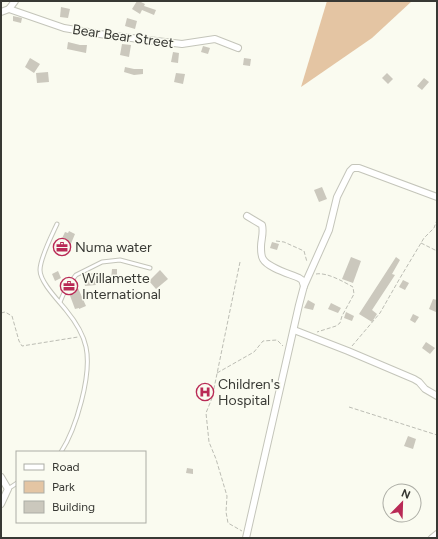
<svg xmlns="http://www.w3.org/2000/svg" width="438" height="539" font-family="Figtree,sans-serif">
<rect width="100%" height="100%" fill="#fafbf0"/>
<path fill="#e4c5a3" d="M327,1H412L372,38L301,87Z"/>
<g fill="#cbc8bd">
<path d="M137,1H139L145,4L144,6L156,10L154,15L142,10L140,14L132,9Z"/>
<path d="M61,7L70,9L68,18L60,17Z"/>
<path d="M13,16L22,18L21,23L13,21Z"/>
<path d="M127,18L137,21L135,29L125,26Z"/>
<path d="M68,42L80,45H87L86,53L67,49Z"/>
<path d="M122,44L131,45L129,57L120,55Z"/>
<path d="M203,46L210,48L208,54L201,52Z"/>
<path d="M173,52L179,53L178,63L171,62Z"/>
<path d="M30,58L40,64L34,73L25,67Z"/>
<path d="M244,58L251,59L250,66L243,65Z"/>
<path d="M125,67L134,69H143V74L134,75L124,72Z"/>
<path d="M48,72L49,82L37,83L36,73Z"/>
<path d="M176,73L185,74L183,84L174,82Z"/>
<path d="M387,73L393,79L388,84L382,78Z"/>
<path d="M424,78L429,82L422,90L417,86Z"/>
<path d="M322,187L327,199L319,202L314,190Z"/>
<path d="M69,231L75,234L67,253L60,250L61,248L58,247L65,232L68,233Z"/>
<path d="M272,242L279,244L277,250L270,248Z"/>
<path d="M351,257L361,261L353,283L342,279Z"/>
<path d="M396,257L400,260L392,274L395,275L372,310L377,314L372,322L359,314Z"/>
<path d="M112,269H117V281L111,280Z"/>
<path d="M160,270L168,279L156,289L149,281Z"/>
<path d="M58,271L61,278L55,281L52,274Z"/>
<path d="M94,273L96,285L85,286L83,275Z"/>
<path d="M403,280L409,283L405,290L399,287Z"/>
<path d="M78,288L86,306L79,309V308L75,309L69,293L72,292L71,290Z"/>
<path d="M433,299L437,300L436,312L429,309Z"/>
<path d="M308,300L315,304L313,310L304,308Z"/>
<path d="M331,303L341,308L338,313L328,309Z"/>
<path d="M346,312L354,316L352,321L344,318Z"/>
<path d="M413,314L419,317L415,323L410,320Z"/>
<path d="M426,342L435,348L430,354L422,348Z"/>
<path d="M408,436L416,439L413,449L404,446Z"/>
<path d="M187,468L193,469V474L186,473Z"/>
</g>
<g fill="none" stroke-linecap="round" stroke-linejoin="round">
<defs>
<g id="service">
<path d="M57,224C52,235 40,258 40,270C40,282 58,300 66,310C75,321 83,333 86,347C92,375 76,429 61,452"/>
<path d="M60,302L66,288L76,275L102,262L120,260L150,268"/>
<path d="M8,489L17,483"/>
</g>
<g id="minor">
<path d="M9,9L64,28L106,35L182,44L215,39L238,48"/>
<path d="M1,12L9,9L15,1"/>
<path d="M247,216L262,225C264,233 261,239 261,247C261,251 261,256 263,259C268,268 290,274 299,278L302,280L304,286"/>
<path d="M294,330L348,351L414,379L419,382L425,389L437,396"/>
<path d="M1,477L8,489L1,504"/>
<path d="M246,538L299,305L304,286L329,230L337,197L350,171L353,168H359L437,197"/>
<path d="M432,538L437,534"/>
</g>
</defs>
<use href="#service" stroke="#c4c5ba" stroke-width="5"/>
<use href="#minor" stroke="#c4c5ba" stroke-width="8"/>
<g stroke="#bcbdb4" stroke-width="1" stroke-dasharray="4 2" stroke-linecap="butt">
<path d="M276,241L284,242L304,251L307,262"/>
<path d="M421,243L437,251"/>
<path d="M240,262L212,398L206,413L209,442L216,459L227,496L226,512L228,523L242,531"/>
<path d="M316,274C327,272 344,282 353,287L354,294L342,316L340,323L336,326L317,332"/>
<path d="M1,313L5,312L12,316L19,341L22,346L78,337"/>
<path d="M352,346L380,313L400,278L424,238L434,228L437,220"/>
<path d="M217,373L254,352L263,341L277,340L283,346"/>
<path d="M349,407L437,435"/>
</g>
<use href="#service" stroke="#fff" stroke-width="3"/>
<use href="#minor" stroke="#fff" stroke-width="6"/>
</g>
<defs>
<symbol id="office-ring" viewBox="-11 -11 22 22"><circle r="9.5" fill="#fafbf0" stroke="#b92a56" stroke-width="1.5"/><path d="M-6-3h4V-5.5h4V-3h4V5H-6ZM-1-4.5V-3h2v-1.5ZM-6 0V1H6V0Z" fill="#b92a56"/></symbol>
<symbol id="hospital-ring" viewBox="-11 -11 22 22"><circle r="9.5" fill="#fafbf0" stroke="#b92a56" stroke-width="1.5"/><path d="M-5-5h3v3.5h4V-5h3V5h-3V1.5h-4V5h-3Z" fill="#b92a56"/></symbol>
</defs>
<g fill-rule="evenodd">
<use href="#office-ring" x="52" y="237" width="20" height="20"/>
<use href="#office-ring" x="59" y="276" width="20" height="20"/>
<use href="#hospital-ring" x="195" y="382" width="20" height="20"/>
</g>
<g text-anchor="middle" stroke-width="3" stroke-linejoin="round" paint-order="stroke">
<g font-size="14" fill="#383934" stroke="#fafbf0">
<text transform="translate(123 36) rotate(8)" y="5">Bear Bear Street</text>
</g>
<g font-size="14" fill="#383934" stroke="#fafbf0" text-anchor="start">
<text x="75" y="252">Numa water</text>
<text x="82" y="283">Willamette<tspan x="82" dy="16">International</tspan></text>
<text x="218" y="389">Children's<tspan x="218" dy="16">Hospital</tspan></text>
</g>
</g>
<rect width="438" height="539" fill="none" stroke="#383934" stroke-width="4"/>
<rect x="16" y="451" width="130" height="72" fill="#fafbf0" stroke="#acada5"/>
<rect x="24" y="464" width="20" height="6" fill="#ffffff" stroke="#acada5"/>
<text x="52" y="471" font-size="12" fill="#383934">Road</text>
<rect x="24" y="481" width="20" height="12" fill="#e4c5a3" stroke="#acada5"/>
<text x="52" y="491" font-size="12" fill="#383934">Park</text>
<rect x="24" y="501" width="20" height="12" fill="#cbc8bd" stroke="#acada5"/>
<text x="52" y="511" font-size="12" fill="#383934">Building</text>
<g transform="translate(402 503) rotate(23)"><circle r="19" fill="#fafbf0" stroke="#acada5"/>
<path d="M0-3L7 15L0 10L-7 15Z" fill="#b92a56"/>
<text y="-6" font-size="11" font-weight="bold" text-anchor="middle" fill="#383934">N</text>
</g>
</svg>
